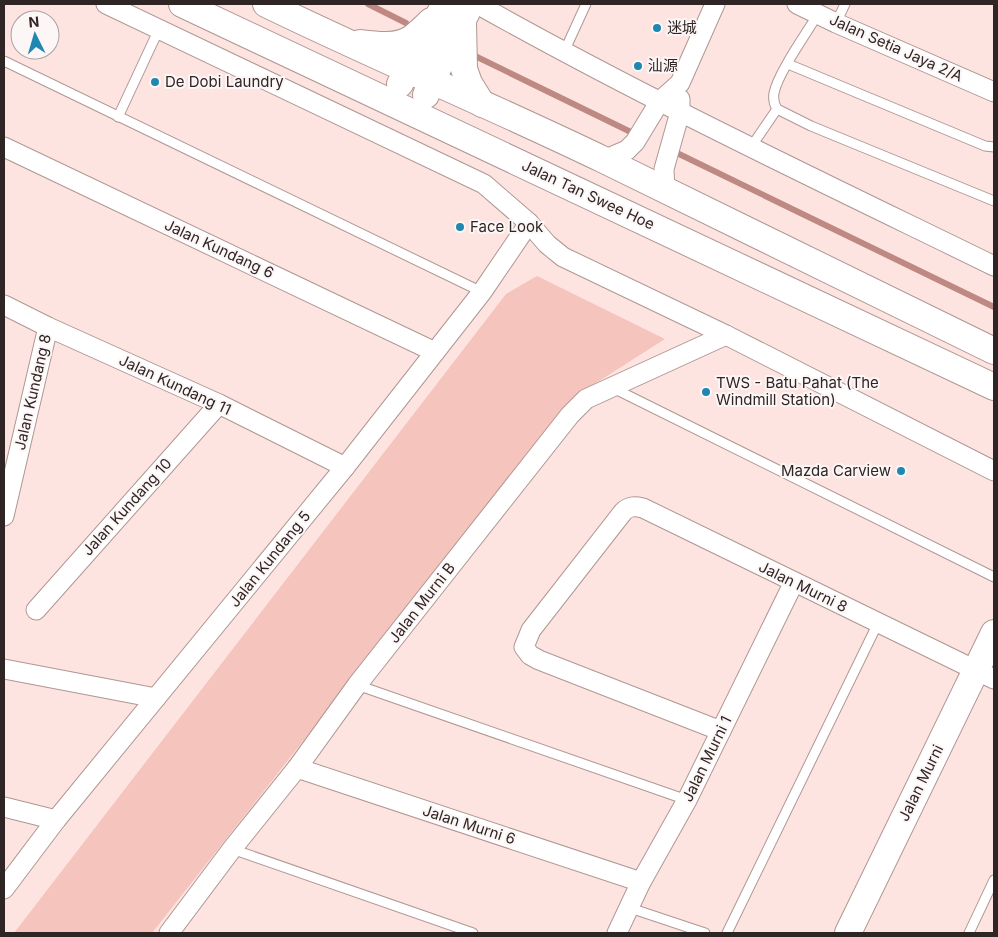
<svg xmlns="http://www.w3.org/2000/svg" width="998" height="937" font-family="Inter,'Noto Sans SC',sans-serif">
<rect width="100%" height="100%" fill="#fee4e0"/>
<path fill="#f4c4bd" d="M537,276L665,339L574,397L152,933H14L506,294Z"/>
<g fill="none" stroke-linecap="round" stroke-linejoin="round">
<g stroke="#bd8982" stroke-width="6">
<path d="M368,4L406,23"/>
<path d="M471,54L637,135"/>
<path d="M677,153L994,307"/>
</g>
<defs>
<g id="lane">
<path d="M818,14C806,34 778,73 774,93C773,99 774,104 777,109L811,126L994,201"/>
<path d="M836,23L845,4"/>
<path d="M564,52L586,4"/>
<path d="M4,61L482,292"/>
<path d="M788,64L985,146L994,147"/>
<path d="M118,117L159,29"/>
<path d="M751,147L777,109"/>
<path d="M613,388L994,577"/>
<path d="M357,685L687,800"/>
<path d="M232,849L473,933"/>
<path d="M630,908L705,933"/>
<path d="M727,933L878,623"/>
<path d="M969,933L994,880"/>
</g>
<g id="street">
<path d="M106,4L484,184L529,223L547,244L563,257L726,335L994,471"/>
<path d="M477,4C646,99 820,181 994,266"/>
<path d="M797,4L836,23L994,92"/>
<path d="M4,147L435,352"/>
<path d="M604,160L627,150L635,142L660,101L680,83L715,4"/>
<path d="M665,191L664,169L680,112V99"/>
<path d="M4,305L48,327L219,404L345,467"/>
<path d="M4,516L48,327"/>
<path d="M36,610L219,404"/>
<path d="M4,669L156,698"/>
<path d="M721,731L539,660L530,655L524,647L531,630L623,512C629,506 634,506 643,508L994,679"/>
<path d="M297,768L641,882"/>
<path d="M4,807L56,820"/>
<path d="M4,889L56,820L345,467L482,292L529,223"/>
<path d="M169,933L232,849L297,768L357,685L570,415L586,399L726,335"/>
<path d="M617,933L641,882L687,800L794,582"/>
</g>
<g id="secondary">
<path d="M182,4L994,387"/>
<path d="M266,4C377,58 492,106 604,160C734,224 864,288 994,351"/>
<path d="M463,23L464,69L469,83L482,104"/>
<path d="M360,43C376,45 398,48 412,38C419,33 425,27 431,21"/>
<path d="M400,84L445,4"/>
<path d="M426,95L432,80L471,4"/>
<path d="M848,933L994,633"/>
</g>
</defs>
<use href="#lane" stroke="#af9793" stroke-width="11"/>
<use href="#street" stroke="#af9793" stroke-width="21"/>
<use href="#secondary" stroke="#af9793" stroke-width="28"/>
<use href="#lane" stroke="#fff" stroke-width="9"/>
<use href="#street" stroke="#fff" stroke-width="19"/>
<use href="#secondary" stroke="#fff" stroke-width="26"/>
</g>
<g fill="#1f87b0" stroke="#fcf6f6" stroke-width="2">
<circle cx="657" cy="28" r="5"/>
<circle cx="638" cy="66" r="5"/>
<circle cx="155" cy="82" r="5"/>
<circle cx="460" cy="227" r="5"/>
<circle cx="706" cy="392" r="5"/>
<circle cx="901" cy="471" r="5"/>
</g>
<g text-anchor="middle" stroke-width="4" stroke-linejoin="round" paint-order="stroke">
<g font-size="15" fill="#2f2524" stroke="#fcf6f6" text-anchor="start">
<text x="667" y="33">迷城</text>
<text x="648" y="71">汕源</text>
<text x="165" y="87">De Dobi Laundry</text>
<text x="470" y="232">Face Look</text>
<text x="716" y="388">TWS - Batu Pahat (The<tspan x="716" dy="17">Windmill Station)</tspan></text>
<text x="891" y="476" text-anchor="end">Mazda Carview</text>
</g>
<g font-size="15" fill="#2f2524" stroke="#fcf6f6">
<text transform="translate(896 48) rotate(24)" y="5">Jalan Setia Jaya 2/A</text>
<text transform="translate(588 195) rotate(25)" y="5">Jalan Tan Swee Hoe</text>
<text transform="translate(219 249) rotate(25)" y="5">Jalan Kundang 6</text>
<text transform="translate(175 385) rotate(25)" y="5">Jalan Kundang 11</text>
<text transform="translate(33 392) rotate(-77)" y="5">Jalan Kundang 8</text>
<text transform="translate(127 507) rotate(-48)" y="5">Jalan Kundang 10</text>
<text transform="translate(270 559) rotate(-51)" y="5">Jalan Kundang 5</text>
<text transform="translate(803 587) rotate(26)" y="5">Jalan Murni 8</text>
<text transform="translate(422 603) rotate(-52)" y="5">Jalan Murni B</text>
<text transform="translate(707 759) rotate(-64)" y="5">Jalan Murni 1</text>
<text transform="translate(921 783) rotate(-64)" y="5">Jalan Murni</text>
<text transform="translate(469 825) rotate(18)" y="5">Jalan Murni 6</text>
</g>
</g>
<rect width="998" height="937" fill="none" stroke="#2f2524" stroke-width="10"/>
<g transform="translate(35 35) rotate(355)"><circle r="24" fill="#fcf6f6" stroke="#aaa2a2"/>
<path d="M0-4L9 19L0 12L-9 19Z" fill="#1f87b0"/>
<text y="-8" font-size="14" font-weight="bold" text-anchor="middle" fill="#2f2524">N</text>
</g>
</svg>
